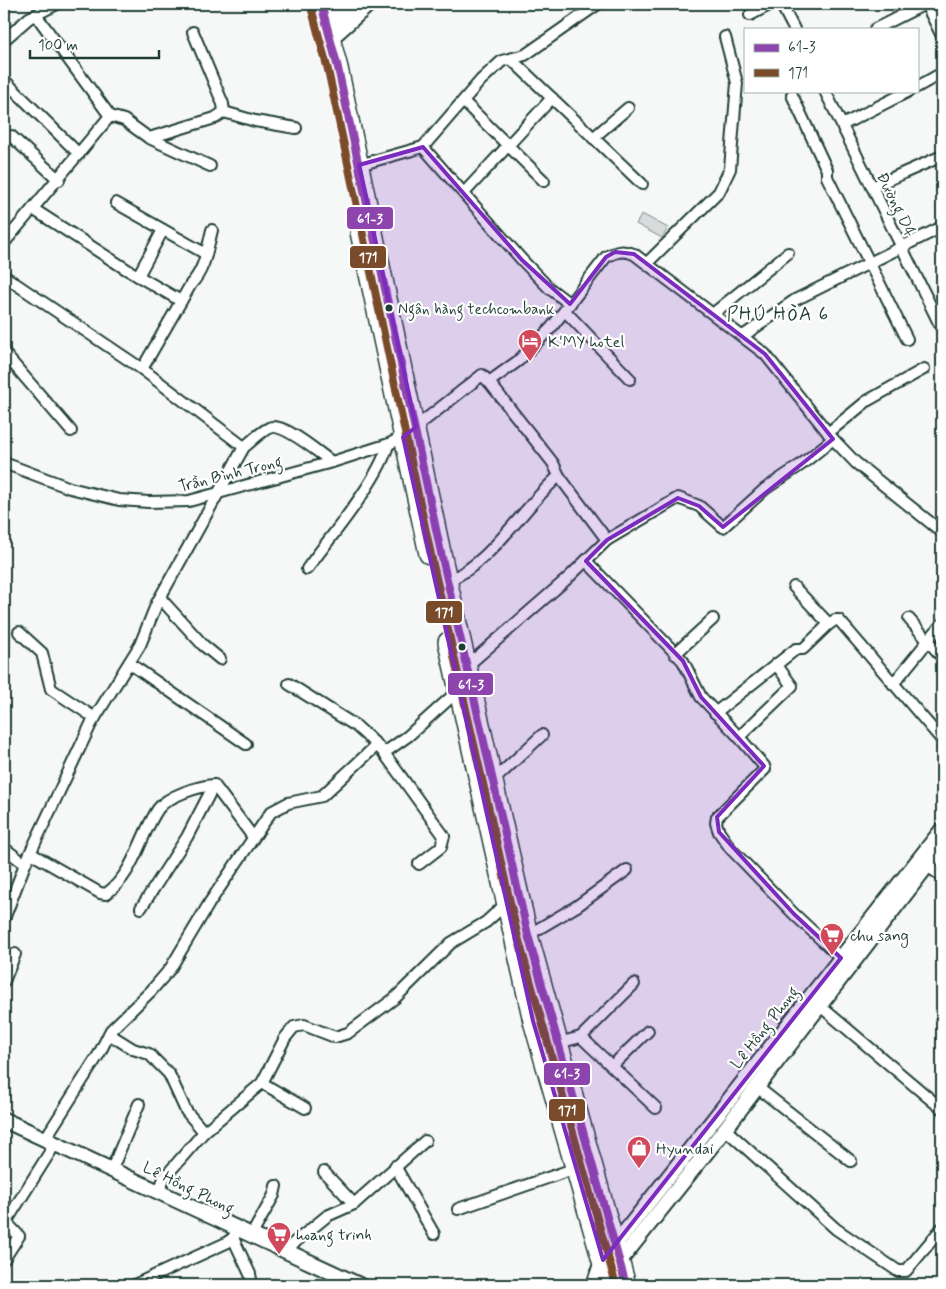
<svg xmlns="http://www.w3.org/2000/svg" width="946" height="1289" font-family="Mynerve,sans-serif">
  <rect width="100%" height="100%" fill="#f6f7f7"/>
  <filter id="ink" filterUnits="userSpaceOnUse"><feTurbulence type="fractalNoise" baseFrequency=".02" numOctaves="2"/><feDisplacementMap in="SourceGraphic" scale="10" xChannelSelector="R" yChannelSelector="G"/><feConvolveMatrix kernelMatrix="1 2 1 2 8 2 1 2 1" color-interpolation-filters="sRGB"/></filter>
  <g filter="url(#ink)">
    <polygon fill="#d6dcdb" stroke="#7a8c88" points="642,214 668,228 662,238 636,224"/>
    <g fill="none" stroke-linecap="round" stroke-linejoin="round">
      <defs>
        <g id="street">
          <polyline points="781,4 794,29"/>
          <polyline points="926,4 942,36"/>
          <polyline points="36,15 110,116 124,120 149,138 210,166"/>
          <polyline points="750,15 771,4"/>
          <polyline points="875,29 925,4"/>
          <polyline points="4,40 29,18 57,4"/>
          <polyline points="512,60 642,184"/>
          <polyline points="4,80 79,154"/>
          <polyline points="917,87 942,73"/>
          <polyline points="825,91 942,329"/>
          <polyline points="792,95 827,170 827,177 907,339"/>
          <polyline points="464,102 544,181"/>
          <polyline points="224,112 255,121 296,128"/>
          <polyline points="842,125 909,91"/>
          <polyline points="11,136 59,180"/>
          <polyline points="149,138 215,118 224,112 223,104 193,32"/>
          <polyline points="593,138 628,108"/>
          <polyline points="423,147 481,80 502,61 525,55 598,4"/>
          <polyline points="359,165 423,147 522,260 549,288 570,304"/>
          <polyline points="872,187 942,156"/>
          <polyline points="465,192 552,98"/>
          <polyline points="116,203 206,254"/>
          <polyline points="33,209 126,269 181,301"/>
          <polyline points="4,243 110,116"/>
          <polyline points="647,263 719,192 730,169 737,83 725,37"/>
          <polyline points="4,276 142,369 244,447 157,603 140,645 91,724 25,864 4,919"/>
          <polyline points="138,276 163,230"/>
          <polyline points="565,311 630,379"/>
          <polyline points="714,313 788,253"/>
          <polyline points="743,336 795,300 942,227"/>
          <polyline points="4,353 71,431"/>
          <path d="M142 369 191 284C205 269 207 250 212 230"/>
          <polyline points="489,382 553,463 559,476"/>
          <path d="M416 427 482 375 489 382 518 361 551 328 606 257C617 251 623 250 634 254L765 354 833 439 856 463 942 532"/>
          <polyline points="828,433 867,401 924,369"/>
          <path d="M244 447C252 441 260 432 269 428 282 421 320 454 332 462"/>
          <polyline points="4,463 70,488 119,500 149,502 189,501 332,462 389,444 403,437"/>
          <polyline points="586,561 683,661 701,697 739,737"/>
          <path d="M307 569C331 536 378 481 388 445"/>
          <path d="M447 581C492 563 522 508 559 476L607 540"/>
          <polyline points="160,598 203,645 220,659"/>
          <polyline points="909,619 942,657"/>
          <polyline points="829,624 835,620 839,620 942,740"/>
          <polyline points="19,632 42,653 51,689 95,718"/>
          <polyline points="675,654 713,619"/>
          <polyline points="129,663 246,744"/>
          <polyline points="776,664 792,686 739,737 764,766 765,769 717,817 716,823 719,832 731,849 794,914 841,958"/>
          <polyline points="467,666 568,578 607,540 678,498 699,506 723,527 765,489 802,464 833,439"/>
          <polyline points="289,684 356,726 377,745"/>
          <polyline points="893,684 942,624"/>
          <polyline points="715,713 796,649 803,649 829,624 794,587"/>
          <polyline points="384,753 444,836 441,847 419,864"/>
          <polyline points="493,781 542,735"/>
          <polyline points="4,848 25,864"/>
          <path d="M32 854 100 893 106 894C135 873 139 837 158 809 167 796 199 786 214 785"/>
          <polyline points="927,866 942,876"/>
          <polyline points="141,908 187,837 214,785 253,837"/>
          <polyline points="528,935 577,906 627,870"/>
          <polyline points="4,981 15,954"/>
          <polyline points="819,1005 942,1109"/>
          <polyline points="109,1034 133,1049 149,1054 169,1074 186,1111 204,1132"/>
          <polyline points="581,1037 634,984"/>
          <polyline points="558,1043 581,1037 656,1108"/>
          <polyline points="612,1066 648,1031"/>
          <polyline points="262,1083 305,1108"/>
          <polyline points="757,1087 851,1161"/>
          <polyline points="725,1129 836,1229 898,1271 906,1271 942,1228"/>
          <polyline points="45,1139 99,1054 111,1030 151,991 170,969 210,902 271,812 288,803 322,796 377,745 384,753 408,736 459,690"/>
          <polyline points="395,1166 434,1234"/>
          <polyline points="112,1169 139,1104"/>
          <polyline points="324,1172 354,1204"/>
          <polyline points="159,1192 164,1178 204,1132 262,1083 285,1038 294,1027 304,1025 335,1037 348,1033 395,998 451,943 486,922 507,903"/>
          <polyline points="458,1209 576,1168"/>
          <polyline points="251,1236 274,1195 276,1186"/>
          <polyline points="233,1238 250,1274 252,1285"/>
          <polyline points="284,1251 327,1216 354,1204 425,1141"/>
          <polyline points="4,1259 19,1236 6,1222 55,1144"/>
          <polyline points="134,1285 226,1243 233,1238 238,1229"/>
        </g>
        <g id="secondary">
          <polyline points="327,23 350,4"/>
          <polyline points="331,38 369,4"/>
          <polyline points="4,1120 359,1285"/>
          <polyline points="614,1246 942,830"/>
          <polyline points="619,1262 725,1129 942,846"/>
          <polyline points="594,1285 602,1261"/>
        </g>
        <g id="highway">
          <polyline points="321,4 338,68 443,562 528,935 626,1285"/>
          <polyline points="360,232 429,554"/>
          <polyline points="448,642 533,1021 609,1285"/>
        </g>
      </defs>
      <use href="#street" stroke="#1f3d34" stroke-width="14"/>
      <use href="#secondary" stroke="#1f3d34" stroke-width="18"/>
      <use href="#highway" stroke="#1f3d34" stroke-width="22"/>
      <use href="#street" stroke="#fff" stroke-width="10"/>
      <use href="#secondary" stroke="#fff" stroke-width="14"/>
      <use href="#highway" stroke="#fff" stroke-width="19"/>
      <defs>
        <polyline id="bus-1" points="321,4 338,68 443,562 528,935 626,1285"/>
        <polyline id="bus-2" points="311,7 328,70 433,564 518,937 616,1285"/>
      </defs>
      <use href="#bus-1" stroke="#fff" stroke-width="11"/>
      <use href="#bus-2" stroke="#fff" stroke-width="11"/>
      <use href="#bus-1" stroke="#8e44ad" stroke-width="8"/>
      <use href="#bus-2" stroke="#7a4b2a" stroke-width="8"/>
    </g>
  </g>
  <path fill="#7b2cbf" fill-opacity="0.2" stroke="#7b2cbf" stroke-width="4" stroke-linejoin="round" d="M423 147 522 260 570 304 606 257 615 252 634 254 765 354 833 439 723 527 699 506 678 498 607 540 586 561 683 661 701 697 764 766 717 817 719 832 794 914 841 958 603 1260 533 1021 403 437 416 427 359 165Z"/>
  <defs>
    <symbol id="hotel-pin" viewBox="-11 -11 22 30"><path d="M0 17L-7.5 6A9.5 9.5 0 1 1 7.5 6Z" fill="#d1495b" stroke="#fff"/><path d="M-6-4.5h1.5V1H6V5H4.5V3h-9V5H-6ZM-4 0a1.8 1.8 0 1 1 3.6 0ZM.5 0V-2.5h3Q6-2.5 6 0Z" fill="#fff"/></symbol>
    <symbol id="supermarket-pin" viewBox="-11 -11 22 30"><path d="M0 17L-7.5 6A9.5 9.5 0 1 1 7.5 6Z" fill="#d1495b" stroke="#fff"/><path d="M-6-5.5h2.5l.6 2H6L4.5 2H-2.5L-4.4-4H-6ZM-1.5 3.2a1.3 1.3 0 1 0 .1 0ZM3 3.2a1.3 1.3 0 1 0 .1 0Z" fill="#fff"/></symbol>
    <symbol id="shop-pin" viewBox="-11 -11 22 30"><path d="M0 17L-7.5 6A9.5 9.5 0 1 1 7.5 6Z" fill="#d1495b" stroke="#fff"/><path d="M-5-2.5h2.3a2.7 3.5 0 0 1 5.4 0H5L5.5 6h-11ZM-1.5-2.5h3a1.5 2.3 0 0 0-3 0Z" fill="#fff"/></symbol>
  </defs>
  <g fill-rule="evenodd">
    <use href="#hotel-pin" x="516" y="327" width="28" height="38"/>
    <use href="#supermarket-pin" x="818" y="921" width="28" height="38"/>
    <use href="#shop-pin" x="625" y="1134" width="28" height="38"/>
    <use href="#supermarket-pin" x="265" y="1220" width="28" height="38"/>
  </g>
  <g fill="#1f3d34" stroke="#fff" stroke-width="2">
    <circle cx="389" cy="308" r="4.5"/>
    <circle cx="462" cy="647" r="4.5"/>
  </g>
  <g text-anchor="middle" stroke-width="4.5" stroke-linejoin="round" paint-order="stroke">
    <g font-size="15" fill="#1f3d34" stroke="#fff" text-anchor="start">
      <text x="398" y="314">Ngân hàng techcombank</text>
    </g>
    <g font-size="16" fill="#1f3d34" stroke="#fff">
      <text transform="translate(897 204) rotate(64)" y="6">Đường D4</text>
      <text transform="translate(230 473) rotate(-14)" y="6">Trần Bình Trọng</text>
      <text transform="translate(764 1027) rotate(-52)" y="6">Lê Hồng Phong</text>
      <text transform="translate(189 1187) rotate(26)" y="6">Lê Hồng Phong</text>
    </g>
    <g font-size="16" fill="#1f3d34" stroke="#fff" text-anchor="start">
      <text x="548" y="347">K'MY hotel</text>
      <text x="850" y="941">chu sang</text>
      <text x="656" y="1154">Hyundai</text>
      <text x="296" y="1240">hoang trinh</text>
    </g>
    <g font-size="19" letter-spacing="1" fill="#1f3d34" stroke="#fff">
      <text x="778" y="320">PHÚ HÒA 6</text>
    </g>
  </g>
  <g stroke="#fff" stroke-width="2">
    <rect x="346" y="206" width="48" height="24" rx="5" fill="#8e44ad"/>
    <rect x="349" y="245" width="38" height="24" rx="5" fill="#7a4b2a"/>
    <rect x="425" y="600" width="38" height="24" rx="5" fill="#7a4b2a"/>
    <rect x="447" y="672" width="47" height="24" rx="5" fill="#8e44ad"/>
    <rect x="543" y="1062" width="48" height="24" rx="5" fill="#8e44ad"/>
    <rect x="548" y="1098" width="38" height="24" rx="5" fill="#7a4b2a"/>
  </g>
  <g font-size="14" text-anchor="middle" font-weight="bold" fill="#fff">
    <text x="370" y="223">61-3</text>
    <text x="368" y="262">171</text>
    <text x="444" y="617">171</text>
    <text x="471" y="689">61-3</text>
    <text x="567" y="1078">61-3</text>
    <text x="567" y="1115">171</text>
  </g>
  <rect width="946" height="1289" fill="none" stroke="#fff" stroke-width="20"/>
  <rect x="10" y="10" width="926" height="1269" fill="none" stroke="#1f3d34" stroke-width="2" filter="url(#ink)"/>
  <rect x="744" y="28" width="175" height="65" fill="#ffffff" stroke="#a5b1ae"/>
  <rect x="754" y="44" width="25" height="8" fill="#8e44ad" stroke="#a5b1ae"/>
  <text x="788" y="52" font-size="15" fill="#1f3d34">61-3</text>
  <rect x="754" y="69" width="25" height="8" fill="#7a4b2a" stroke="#a5b1ae"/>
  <text x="788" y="78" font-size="15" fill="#1f3d34">171</text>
  <path d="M30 50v8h129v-8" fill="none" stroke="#1f3d34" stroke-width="2.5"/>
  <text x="38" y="50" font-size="15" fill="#1f3d34" stroke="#ffffff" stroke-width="4" paint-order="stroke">100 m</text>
</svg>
